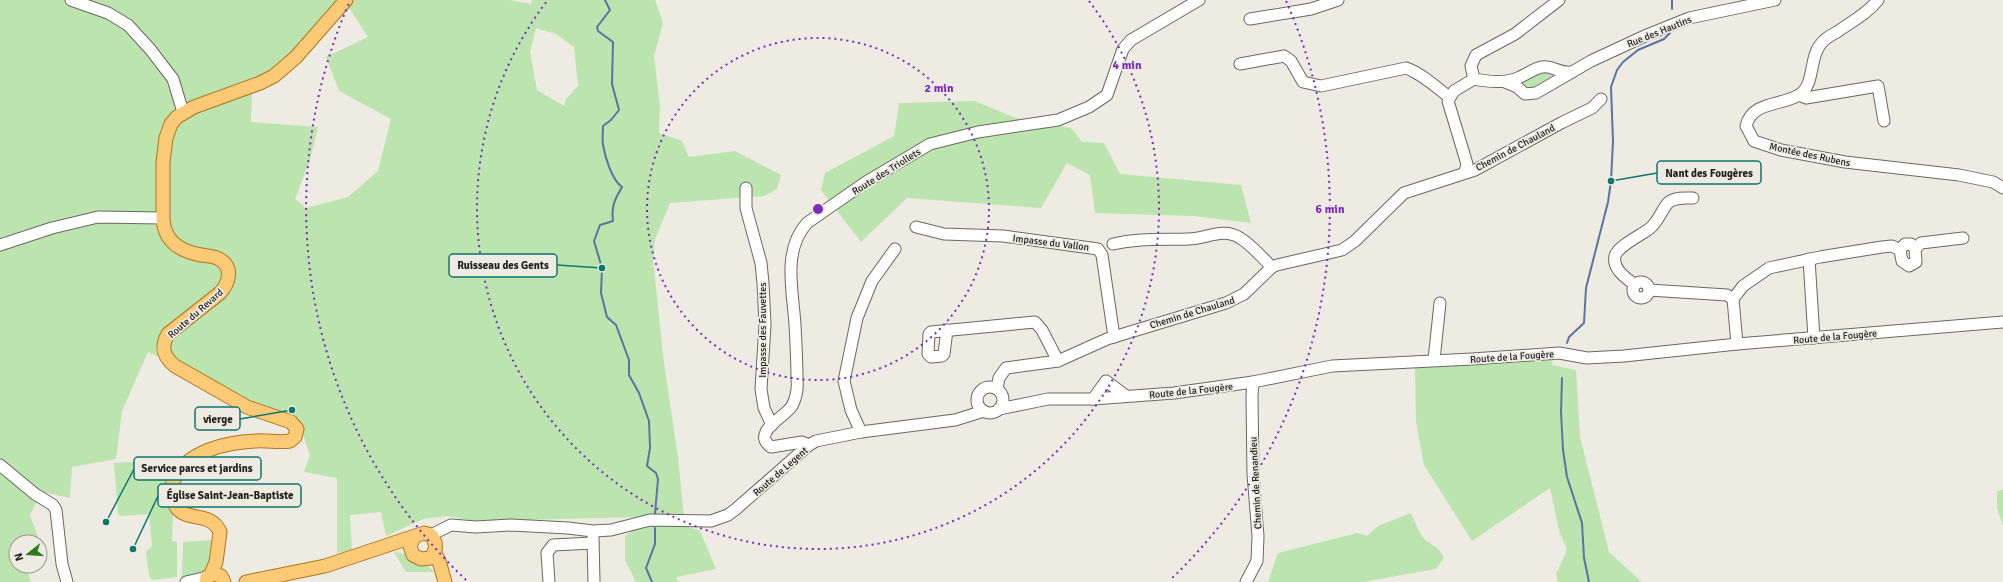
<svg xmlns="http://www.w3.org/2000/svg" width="2003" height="582" font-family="Signika,sans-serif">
  <rect width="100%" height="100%" fill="#eeebe3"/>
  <g fill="#bbe4af" fill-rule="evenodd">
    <path d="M0 0H510L531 4 532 0H655L663 23 654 56 660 106 659 133 682 141 689 157 735 151 781 175 777 189 764 196 670 203 655 239 653 259 663 355 678 458 685 526 700 531 716 569 676 577 678 582H636L625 560V536L640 526 639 517 475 521 447 516 423 519 386 536 381 512 350 515 352 550 337 553V478L304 472 310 455 298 421 255 405 148 352 122 411 116 459 72 467 70 498 42 492 30 515 38 537 31 542H16V566H26L31 582H0ZM350 9 368 37 326 57 339 91 391 119 378 171 348 197 306 208 295 199 310 160 318 127 251 122 252 91ZM536 28 556 34 574 47 578 86 566 99 564 106 537 90 530 52Z"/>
    <polygon points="1545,70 1549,71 1552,76 1528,90 1522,83"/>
    <polygon points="975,101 1016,118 1071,128 1082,142 1104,143 1120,174 1241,185 1251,223 1194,216 1095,213 1090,175 1067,163 1041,208 907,198 861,242 821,190 825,173 894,136 899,103"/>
    <polygon points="1553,358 1552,365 1576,370 1580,437 1609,552 1642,582 1558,582 1556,574 1567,550 1559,530 1550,488 1472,541 1424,465 1416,422 1415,366"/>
    <polygon points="173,459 167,498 173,511 172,541 177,542 177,577 152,580 149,575 146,552 152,546 149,514 121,516 118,514 114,463"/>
    <polygon points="2003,490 2003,526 1997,508 1997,491"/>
    <path d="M1411 513C1415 521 1418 530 1422 536 1428 545 1438 544 1444 558L1436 569 1363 582H1268L1278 553 1357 533 1367 536 1378 526Z"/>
    <polygon points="211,540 208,569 201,574 182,577 183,542"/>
    <path d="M394 552C410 554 424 560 434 572H406Z"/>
  </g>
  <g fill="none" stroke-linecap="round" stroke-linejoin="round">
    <g stroke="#5973a3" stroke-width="2">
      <path d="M605 0 610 10 597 27 598 31 613 42 612 84 619 110 611 120 603 126C603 132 602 139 603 145 605 157 612 180 622 187 615 199 611 206 613 221L600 225 594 241 602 268 601 293 607 317 616 325 629 360V375L639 393 649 421 650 448 647 466 656 473 658 479 655 514"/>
      <polyline points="1672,9 1672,0"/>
      <polyline points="1567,343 1569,337 1584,323 1586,288 1608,202 1611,181 1613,141 1611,87 1617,70 1623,62 1638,50 1664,39 1670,33"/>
      <polyline points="1562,378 1561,412 1563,450 1567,477 1582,523 1584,558 1589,582"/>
      <polyline points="652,582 646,568 655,544 655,528"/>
    </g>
    <defs>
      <g id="minor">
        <polyline points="71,0 108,13 128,25 150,49 173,79 183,112"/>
        <path d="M1878 0C1867 14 1851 22 1837 32 1831 35 1824 39 1820 45 1809 59 1815 85 1799 95 1781 106 1752 101 1746 126L1754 141 1781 150 1845 162 1959 175 1993 182 2003 188"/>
        <polyline points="1250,19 1311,9 1338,0"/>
        <path d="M1240 64 1284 56 1291 61 1303 82 1321 86 1406 68C1421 73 1436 87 1449 97"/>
        <polyline points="1474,79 1471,66 1476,55 1515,34 1559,0"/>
        <path d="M1474 79C1489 82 1506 84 1520 77 1527 74 1535 68 1542 67 1553 65 1559 74 1572 72"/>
        <polyline points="1505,82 1517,87 1525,94 1536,93 1591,61 1647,35 1689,18 1775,0"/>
        <polyline points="1799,95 1806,98 1878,86 1884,121"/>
        <polyline points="1465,172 1467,164 1448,101 1454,91 1474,79"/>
        <polyline points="746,188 746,208 761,263 763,283 765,325 761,389 764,408 772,425"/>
        <polyline points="916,227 944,234 1003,236 1098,249 1102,255 1114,337"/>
        <path d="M1113 244C1139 238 1163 240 1189 239 1206 239 1223 227 1240 238 1252 245 1262 258 1272 267"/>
        <polygon points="1905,244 1911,244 1915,249 1916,262 1909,266 1902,261 1900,250"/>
        <polyline points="0,245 52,228 98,217 163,218"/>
        <polyline points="1915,249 1921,243 1963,238"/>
        <polyline points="1809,259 1814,338"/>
        <circle cx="1641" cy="290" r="8"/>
        <path d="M1635 285C1626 278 1612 269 1615 256 1618 246 1641 235 1649 229 1659 222 1662 208 1669 202 1676 197 1686 198 1693 198"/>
        <polyline points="1649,290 1727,295 1733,299"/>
        <polyline points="1733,299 1743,286 1769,268 1820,257 1882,247 1892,246 1900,250"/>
        <polyline points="1733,299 1737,344"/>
        <polyline points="947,330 944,354 942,356 931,357 928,354 929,334 931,332 1035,322 1042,330 1058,361"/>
        <polyline points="1434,360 1440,303"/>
        <circle cx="990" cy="400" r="13"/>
        <polyline points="997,389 999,378 1006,368 1058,361 1107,339 1226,303 1244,294 1272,267 1277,265 1342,250 1355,241 1404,193 1475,170 1561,123 1592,108 1601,99"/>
        <polyline points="1093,399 1106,381 1126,396"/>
        <polyline points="999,409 1048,399 1093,399 1174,393 1253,382 1332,366 1472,359 1559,353 1587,358 1624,356 1737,344 2003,322"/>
        <polyline points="861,432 851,410 844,381 857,318 872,281 895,249"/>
        <path d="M809 445 802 442 771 447C751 432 784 418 792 406 796 398 798 389 797 380 797 361 796 343 795 325 793 291 782 251 807 223L866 182 930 144 978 132 1058 120 1089 107 1107 95 1123 49 1131 40 1199 0"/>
        <polyline points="0,465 35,494 53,505 56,510 62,564 67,582"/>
        <polyline points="431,535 451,525 476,527 511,525 568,528 593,531 611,530 650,520 711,521 728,515 736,509 809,445 816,441 861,432 955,420 984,411"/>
        <polyline points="593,537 594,582"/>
        <polyline points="186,582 207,577"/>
        <polyline points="549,582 547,553 553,545 593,543"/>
        <polyline points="1246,582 1257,561 1258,536 1253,474 1252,396 1253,382"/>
      </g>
      <g id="major">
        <polyline points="434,552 439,561 445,582"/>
        <path d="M211 574 216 562 220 532C211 511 188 522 177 508 171 500 170 490 173 482 185 451 227 442 256 441 267 440 279 443 290 441L295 437 297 429 291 422 247 407 175 366C164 357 160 348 168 334L220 293C229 283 234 267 219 259 214 256 207 256 201 255 179 251 164 241 163 218V162L166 138 171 124 177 117 194 107 260 83 274 76 296 57 346 0"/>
        <polyline points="206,582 207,577 214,574 221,576 224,582"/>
        <path d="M246 582 325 566 424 533 431 535C437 543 437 550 431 558L421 559 413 555 410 546 414 537"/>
      </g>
    </defs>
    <use href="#minor" stroke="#6b6861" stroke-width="13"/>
    <use href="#major" stroke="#ae771d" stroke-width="15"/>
    <use href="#minor" stroke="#fff" stroke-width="11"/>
    <use href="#major" stroke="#fbca77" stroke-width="13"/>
  </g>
  <g fill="none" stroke="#7b2cbf" stroke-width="2" stroke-dasharray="2 4">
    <circle cx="818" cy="209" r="171"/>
    <path d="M1089 1A341 341 0 1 1 547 1"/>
    <path d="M466 580A512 512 0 0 1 350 1M1286 1A512 512 0 0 1 1170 580"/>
  </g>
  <g text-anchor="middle" stroke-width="3.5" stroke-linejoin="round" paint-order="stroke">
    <g font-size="10" fill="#22211e" stroke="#eeebe3">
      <text transform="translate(1659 31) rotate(-22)" y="4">Rue des Hautins</text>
      <text transform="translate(1515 147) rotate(-28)" y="4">Chemin de Chauland</text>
      <text transform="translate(1810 154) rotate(12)" y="4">Montée des Rubens</text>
      <text transform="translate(886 171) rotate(-32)" y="4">Route des Triollets</text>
      <text transform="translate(1051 242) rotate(7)" y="4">Impasse du Vallon</text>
      <text transform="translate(1192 312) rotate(-17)" y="4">Chemin de Chauland</text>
      <text transform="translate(195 313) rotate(-41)" y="4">Route du Revard</text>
      <text transform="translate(762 330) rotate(-90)" y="4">Impasse des Fauvettes</text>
      <text transform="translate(1835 336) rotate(-5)" y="4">Route de la Fougère</text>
      <text transform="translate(1512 356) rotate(-4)" y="4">Route de la Fougère</text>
      <text transform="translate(1191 390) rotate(-6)" y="4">Route de la Fougère</text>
      <text transform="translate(780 471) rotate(-41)" y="4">Route de Legent</text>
      <text transform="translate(1255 483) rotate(-93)" y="4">Chemin de Renandieu</text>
    </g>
  </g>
  <circle cx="818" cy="209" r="6" fill="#7b2cbf" stroke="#eeebe3" stroke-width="2"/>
  <g font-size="12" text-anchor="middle" font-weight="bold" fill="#7b2cbf" stroke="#eeebe3" stroke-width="3.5" stroke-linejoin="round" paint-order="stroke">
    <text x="1127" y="69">4 min</text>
    <text x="939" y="92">2 min</text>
    <text x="1330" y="213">6 min</text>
  </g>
  <path fill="none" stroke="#0f766e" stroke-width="1.5" d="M1611 181L1657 173M602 268L557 265M292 410L240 419M106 522L134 469M133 549L158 496"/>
  <g fill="#0f766e" stroke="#eeebe3" stroke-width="1.5">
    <circle cx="1611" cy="181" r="4"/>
    <circle cx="602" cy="268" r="4"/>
    <circle cx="292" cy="410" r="4"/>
    <circle cx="106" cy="522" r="4"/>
    <circle cx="133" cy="549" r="4"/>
  </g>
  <g fill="#eeebe3" stroke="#0f766e" stroke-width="1.5">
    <rect x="1657" y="161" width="104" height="23" rx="4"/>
    <rect x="449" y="254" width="108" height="23" rx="4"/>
    <rect x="195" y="407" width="45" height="23" rx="4"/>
    <rect x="134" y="457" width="127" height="23" rx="4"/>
    <rect x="158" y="484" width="143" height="23" rx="4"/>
  </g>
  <g font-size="11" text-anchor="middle" font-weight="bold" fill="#22211e">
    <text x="1709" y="177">Nant des Fougères</text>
    <text x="503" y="269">Ruisseau des Gents</text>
    <text x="218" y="423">vierge</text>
    <text x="197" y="472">Service parcs et jardins</text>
    <text x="230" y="499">Église Saint-Jean-Baptiste</text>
  </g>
  <g transform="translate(28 554) rotate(253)"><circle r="19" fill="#eeebe3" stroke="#9c9a94"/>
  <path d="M0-3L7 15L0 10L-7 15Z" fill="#2e7a21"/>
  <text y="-6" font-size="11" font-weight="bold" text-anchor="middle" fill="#22211e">N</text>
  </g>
</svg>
